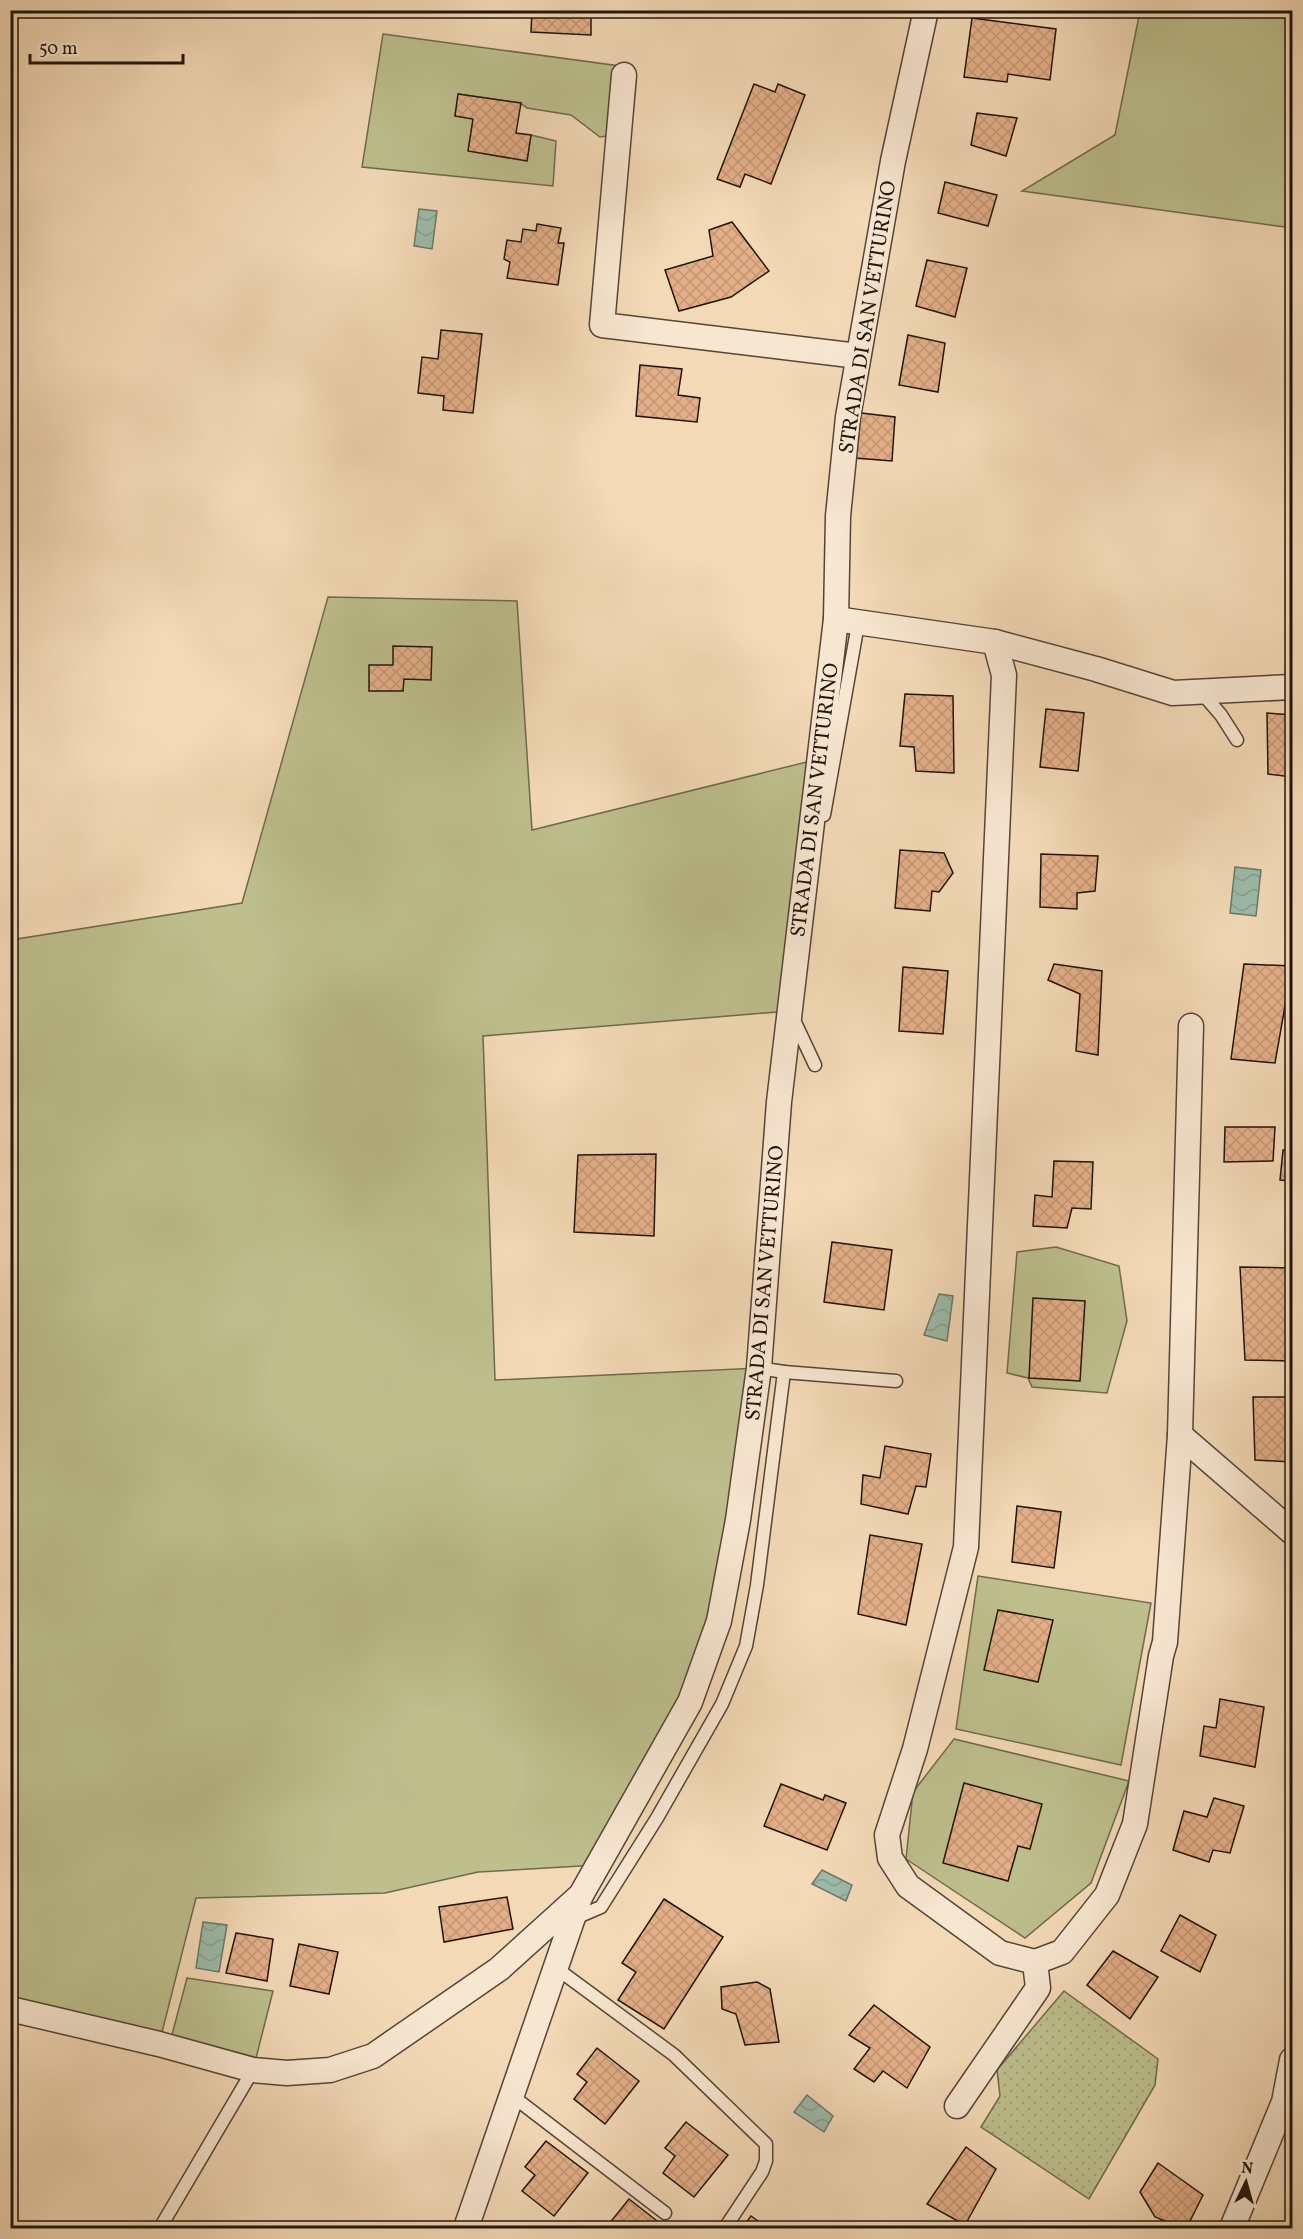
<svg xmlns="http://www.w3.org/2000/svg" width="1303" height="2239" font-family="Vollkorn,serif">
  <defs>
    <pattern id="park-dots" width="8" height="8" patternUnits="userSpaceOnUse" patternTransform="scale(1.5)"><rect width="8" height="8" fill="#bdbf8d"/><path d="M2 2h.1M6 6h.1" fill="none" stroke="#a2a378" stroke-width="1.8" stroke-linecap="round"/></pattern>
    <pattern id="water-waves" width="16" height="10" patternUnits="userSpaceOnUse" patternTransform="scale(1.5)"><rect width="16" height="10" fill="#9cbba9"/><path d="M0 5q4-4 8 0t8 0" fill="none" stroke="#86a090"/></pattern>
    <pattern id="building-cross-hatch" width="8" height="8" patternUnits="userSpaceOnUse" patternTransform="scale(1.5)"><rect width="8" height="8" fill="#e4af88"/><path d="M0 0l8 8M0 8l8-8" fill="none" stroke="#c39674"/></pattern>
  </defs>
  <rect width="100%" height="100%" fill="#f3d9b6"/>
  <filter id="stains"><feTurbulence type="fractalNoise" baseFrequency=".00333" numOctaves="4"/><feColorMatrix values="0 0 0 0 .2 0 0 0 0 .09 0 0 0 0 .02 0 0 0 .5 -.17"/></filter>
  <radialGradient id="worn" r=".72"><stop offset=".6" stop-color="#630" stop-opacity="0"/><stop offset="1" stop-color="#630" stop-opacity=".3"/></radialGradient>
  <g fill="#bdbf8d" stroke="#6e6a4d" stroke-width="1.5">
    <polygon points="1140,11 1292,11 1292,228 1022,191 1115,135"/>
    <polygon points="383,34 620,66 613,135 600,137 571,115 527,108 520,103 459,94 455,116 473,119 469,151 527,161 531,135 556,141 553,186 362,167"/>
    <polygon points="328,597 517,601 532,830 819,759 790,1011 483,1036 495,1380 759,1368 719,1621 598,1865 478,1872 385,1893 196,1898 159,2044 11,2009 11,940 242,903"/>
    <polygon points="1056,1247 1119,1266 1127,1321 1107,1393 1032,1387 1028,1378 1007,1373 1017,1252"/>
    <polygon points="978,1576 1151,1603 1121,1765 956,1729"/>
    <polygon points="954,1739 1129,1781 1091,1883 1025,1938 906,1859 913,1792"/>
    <polygon points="187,1978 273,1991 253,2070 169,2046"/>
  </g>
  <polygon fill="url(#park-dots)" stroke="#6e6a4d" stroke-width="1.5" points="1064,1991 1158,2059 1155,2085 1089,2199 981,2127 1000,2096 997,2070"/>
  <g fill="url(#water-waves)" stroke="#6a786b" stroke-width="1.5">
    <polygon points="419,209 437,211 432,249 414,246"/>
    <polygon points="1235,867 1261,870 1256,916 1230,913"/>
    <polygon points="939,1294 953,1296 947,1341 924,1335"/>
    <polygon points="822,1870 852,1885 846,1901 812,1884"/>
    <polygon points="203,1922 227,1925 219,1972 196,1968"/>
    <polygon points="807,2095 833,2116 824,2132 794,2112"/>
  </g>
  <g fill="url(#building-cross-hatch)" stroke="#20140d" stroke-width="1.5">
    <polygon points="532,10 591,10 591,35 531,32"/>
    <polygon points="972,18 1056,29 1050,80 1008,74 1007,82 964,77"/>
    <polygon points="754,84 775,92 778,84 805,95 771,184 745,174 740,187 717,179"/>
    <polygon points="458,94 521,103 516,133 531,135 527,161 468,151 473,119 455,116"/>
    <polygon points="977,113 1017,118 1006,156 971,145"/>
    <polygon points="945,182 997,195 988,226 938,213"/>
    <polygon points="732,222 769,271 731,297 679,311 665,270 713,256 709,230"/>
    <polygon points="537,224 561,228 558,243 564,243 558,285 507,278 510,262 504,259 507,240 521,242 523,229 536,231"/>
    <polygon points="927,260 967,268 955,317 916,306"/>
    <polygon points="441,330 482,334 473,413 443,410 444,396 418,393 422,357 438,359"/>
    <polygon points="908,335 945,343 938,392 899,385"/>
    <polygon points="640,365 682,369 678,395 700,398 697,422 636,416"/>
    <polygon points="861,413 895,417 892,461 855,458"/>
    <polygon points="393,646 432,647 431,680 404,679 403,691 369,691 369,665 393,665"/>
    <polygon points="905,694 953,696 954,773 916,771 914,747 900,746"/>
    <polygon points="1046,709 1084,713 1078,771 1040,767"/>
    <polygon points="1267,713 1292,715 1292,777 1268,774"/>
    <polygon points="900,850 944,853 953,873 939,892 932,891 930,911 895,908"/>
    <polygon points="1041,854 1098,856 1095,891 1077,893 1077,909 1040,907"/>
    <polygon points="1054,964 1102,971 1098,1055 1076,1051 1080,994 1048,980"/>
    <polygon points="1244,964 1292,966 1275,1063 1231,1059"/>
    <polygon points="903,967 948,971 943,1034 899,1031"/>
    <polygon points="1225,1127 1275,1127 1273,1161 1224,1162"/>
    <polygon points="1283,1150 1292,1150 1292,1181 1280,1180"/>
    <polygon points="656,1154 654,1236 574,1232 578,1155"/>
    <polygon points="1054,1161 1093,1162 1091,1209 1072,1208 1067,1228 1033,1226 1035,1195 1052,1197"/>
    <polygon points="832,1242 892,1250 884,1310 824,1302"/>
    <polygon points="1240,1267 1292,1268 1292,1361 1245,1360"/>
    <polygon points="1033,1298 1085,1301 1080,1381 1029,1378"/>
    <polygon points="1253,1397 1292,1397 1292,1462 1255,1460"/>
    <polygon points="885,1446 931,1454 926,1487 916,1486 908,1514 861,1504 863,1475 880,1478"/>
    <polygon points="1017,1506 1061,1512 1054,1568 1012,1562"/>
    <polygon points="870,1535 922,1544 906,1625 858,1614"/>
    <polygon points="998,1610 1053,1620 1038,1682 984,1670"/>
    <polygon points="1220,1699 1264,1707 1255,1767 1200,1756 1204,1726 1216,1728"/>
    <polygon points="964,1783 1042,1804 1030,1849 1018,1846 1008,1881 943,1863"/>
    <polygon points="781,1784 823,1800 825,1795 846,1803 827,1850 764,1826"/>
    <polygon points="1214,1798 1244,1806 1230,1853 1213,1850 1209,1862 1173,1850 1184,1811 1207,1817"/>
    <polygon points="507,1897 513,1929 444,1942 439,1907"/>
    <polygon points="664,1899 723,1937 664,2029 618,2000 636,1972 622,1963"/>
    <polygon points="1180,1915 1216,1935 1200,1972 1161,1951"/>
    <polygon points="236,1933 273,1939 267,1981 226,1973"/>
    <polygon points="299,1944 338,1952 329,1994 290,1986"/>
    <polygon points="1113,1951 1158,1977 1130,2019 1087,1985"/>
    <polygon points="757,1982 770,1989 779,2042 745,2045 736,2014 722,2009 721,1987"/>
    <polygon points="874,2005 930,2047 907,2088 883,2071 874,2082 854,2069 870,2048 849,2035"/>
    <polygon points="597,2048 639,2081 605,2124 574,2099 587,2082 577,2074"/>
    <polygon points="686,2122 728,2155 694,2197 663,2173 675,2156 665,2148"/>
    <polygon points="546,2141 588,2173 554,2216 522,2191 535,2175 525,2167"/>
    <polygon points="966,2147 996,2169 965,2225 927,2204"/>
    <polygon points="1158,2163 1203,2195 1189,2223 1172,2224 1155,2217 1140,2192"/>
    <polygon points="629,2199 666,2228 612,2228 608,2225"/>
    <polygon points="751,2216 768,2228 742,2228"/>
  </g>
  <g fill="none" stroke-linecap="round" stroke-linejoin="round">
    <defs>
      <g id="service">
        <polyline points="1202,693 1221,715 1237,740"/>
        <polyline points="824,815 858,624"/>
        <polyline points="793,1018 815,1065"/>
        <polyline points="784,1372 896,1381"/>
        <polyline points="573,1919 601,1907 657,1818 722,1704 746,1646 757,1585 784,1372 759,1368"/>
        <polyline points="556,1968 674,2055 766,2144 766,2161 762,2172 725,2228"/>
        <polyline points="511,2095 665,2213"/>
        <polyline points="160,2228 253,2070"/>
      </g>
      <g id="minor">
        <polyline points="624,75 602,325 858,356"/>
        <polyline points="836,619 995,642 1004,675 966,1547 915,1749 887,1835 890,1858 908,1886 1000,1953 1035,1962 1062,1952 1107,1895 1135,1824 1161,1656 1165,1642 1180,1435 1191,1026"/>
        <polyline points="995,642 1096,669 1173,693 1292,687"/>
        <polyline points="1180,1435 1292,1532"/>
        <polyline points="10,2009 159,2044 253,2070 287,2073 330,2070 373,2056 499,1969 581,1895 690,1702 719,1621 738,1520 759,1368 779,1102 836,619 838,516 848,417 893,161 926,10"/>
        <polyline points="957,2106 1038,1988 1035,1962"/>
        <polyline points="466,2228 580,1897"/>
        <polyline points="1232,2228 1284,2102 1292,2060"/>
      </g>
    </defs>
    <use href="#service" stroke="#554537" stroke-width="15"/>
    <use href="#minor" stroke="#554537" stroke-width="27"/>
    <use href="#service" stroke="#f7e6d0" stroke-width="12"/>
    <use href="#minor" stroke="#f7e6d0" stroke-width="24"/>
  </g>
  <g text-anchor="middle" stroke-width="4.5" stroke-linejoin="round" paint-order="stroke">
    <g font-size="21" fill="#20140d" stroke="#f7e6d0">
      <text transform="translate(867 317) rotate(-81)" y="7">STRADA DI SAN VETTURINO</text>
      <text transform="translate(814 800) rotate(-83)" y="7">STRADA DI SAN VETTURINO</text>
      <text transform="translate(764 1283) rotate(-85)" y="7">STRADA DI SAN VETTURINO</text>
    </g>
  </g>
  <rect width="1303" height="2239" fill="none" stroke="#f3d9b6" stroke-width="36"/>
  <rect x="12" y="12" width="1279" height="2215" fill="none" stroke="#20140d" stroke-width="3"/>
  <rect x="18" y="18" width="1267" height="2203" fill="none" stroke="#20140d" stroke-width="1.5"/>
  <g transform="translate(1246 2182) rotate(5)" stroke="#f7e6d0" stroke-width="4.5" paint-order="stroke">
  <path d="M0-4.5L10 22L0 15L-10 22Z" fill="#20140d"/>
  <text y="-9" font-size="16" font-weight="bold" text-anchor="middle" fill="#20140d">N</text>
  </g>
  <path d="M30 54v9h153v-9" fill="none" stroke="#20140d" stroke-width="3"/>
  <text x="39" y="54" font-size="18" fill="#20140d" stroke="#f7e6d0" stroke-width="4.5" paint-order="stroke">50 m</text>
  <rect width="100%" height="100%" filter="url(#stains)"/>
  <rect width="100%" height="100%" fill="url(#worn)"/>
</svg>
